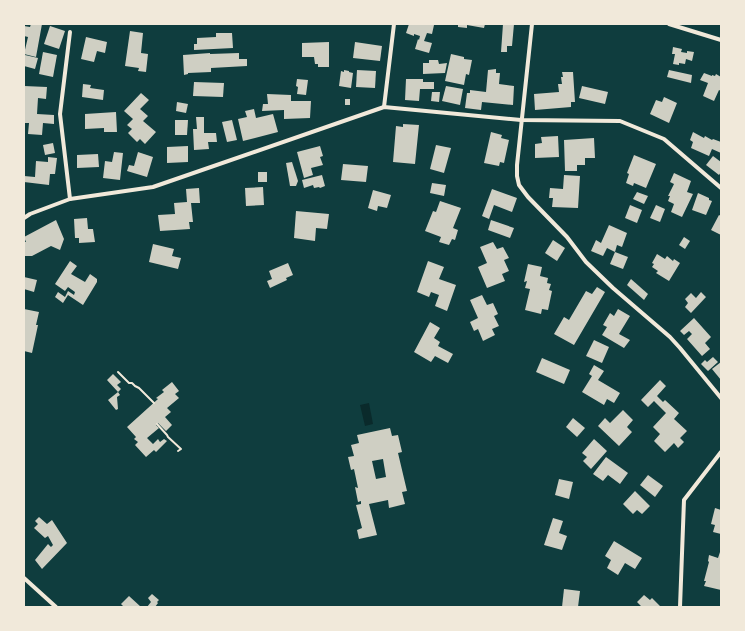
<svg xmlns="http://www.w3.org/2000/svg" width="745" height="631" font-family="Lato,sans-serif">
  <rect width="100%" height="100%" fill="#0f3d3e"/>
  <polygon fill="#0a2a2b" points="369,403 373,424 365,426 360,405"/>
  <g fill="#cfcfc3" fill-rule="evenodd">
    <polygon points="31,24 42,24 36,57 24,54 28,37 24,36 24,26 30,27"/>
    <polygon points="409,24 430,24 434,25 432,34 427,33 424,41 432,43 429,53 415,49 418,39 419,40 420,36 414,34 414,36 406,33"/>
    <polygon points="458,24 485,24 484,28 467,25 467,28 458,27"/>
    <polygon points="503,24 514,24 512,46 507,46 507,52 501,52"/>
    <polygon points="50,26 65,31 59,49 44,44"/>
    <polygon points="130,31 143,33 141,53 148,54 146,72 138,71 139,68 125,66"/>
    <polygon points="216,33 232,33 233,48 194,50 194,44 197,44 197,38 216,37"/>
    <polygon points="86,37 107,42 105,53 97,51 94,62 81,59"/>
    <polygon points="329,42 329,67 318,67 318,64 315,64 314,57 302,57 302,43"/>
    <polygon points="355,42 382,46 380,61 353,58"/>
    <polygon points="673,47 682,49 681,52 687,53 687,51 694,52 692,61 686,59 685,64 679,63 679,65 673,64 675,54 672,54"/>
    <polygon points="43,52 57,55 53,77 39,74"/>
    <polygon points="210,53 210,54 239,53 239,59 247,59 247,66 211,68 211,72 188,73 188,74 184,75 183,55"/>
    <polygon points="451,54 464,57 464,59 472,60 469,75 466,74 464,85 445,81"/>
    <polygon points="25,55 38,58 35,69 24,66"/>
    <polygon points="429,60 438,60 439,64 447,63 445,73 423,74 423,63 429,63"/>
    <polygon points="496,69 496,73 500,73 499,84 514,86 513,105 482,102 481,110 465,108 467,93 470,93 470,90 486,92 488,70"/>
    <polygon points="344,70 349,71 349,72 353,73 351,88 339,86 341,71 344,72"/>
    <polygon points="357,70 376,71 375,88 356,87"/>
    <polygon points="669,70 692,75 691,83 667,77"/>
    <polygon points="562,72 573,72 575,102 571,102 571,107 535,110 534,94 559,92 558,84 562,84 561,77 563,77"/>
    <polygon points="704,73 712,76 712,75 715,76 716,74 721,77 721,91 719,90 714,101 703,96 708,83 700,80"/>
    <polygon points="297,79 308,80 306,95 297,94 298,87 296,86"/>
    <polygon points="406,79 423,79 423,82 434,82 434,89 420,89 419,101 405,100"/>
    <polygon points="194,82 224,83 223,97 193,96"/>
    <polygon points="83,84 91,85 90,88 104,90 103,100 82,97"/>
    <polygon points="24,86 47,87 46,99 38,98 37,114 54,115 54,124 43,123 42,135 28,134 29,123 24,123"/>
    <polygon points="446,86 463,89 460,105 442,101"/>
    <polygon points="582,86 608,92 605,104 579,98"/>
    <polygon points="432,92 440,92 439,102 431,101"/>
    <polygon points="141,93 149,100 140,109 148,116 143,121 156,132 145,144 140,139 137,142 128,133 132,129 127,125 133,119 124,111"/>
    <polygon points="267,94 291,95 291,101 311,101 310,118 284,119 284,110 262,111 263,104 268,104"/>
    <polygon points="664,97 677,103 669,123 650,114 656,100 662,102"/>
    <rect x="345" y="99" width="5" height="6"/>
    <polygon points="177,102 188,104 186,113 176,111"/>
    <polygon points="254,109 256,118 273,114 278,132 243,141 238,119 247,117 245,111"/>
    <polygon points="116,112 117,132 104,132 104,128 85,129 85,114"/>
    <polygon points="196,117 204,117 204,133 216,133 217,142 208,142 209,149 194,150 193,129 197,129"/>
    <polygon points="175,120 188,120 187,135 175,135"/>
    <polygon points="232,120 237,140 227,142 222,122"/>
    <polygon points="403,124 419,125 415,164 393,162 396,126 403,127"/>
    <polygon points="491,132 502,135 501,138 509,140 504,163 500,162 499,166 484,163"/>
    <polygon points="693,132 704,138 705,136 712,140 713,139 721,142 721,153 712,149 709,156 691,148 693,142 690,140"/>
    <polygon points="558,136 559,157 535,158 535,144 542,143 541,137"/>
    <polygon points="594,138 595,158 585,158 585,165 577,165 577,171 565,171 564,140"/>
    <polygon points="53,143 55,153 45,155 43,145"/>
    <polygon points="436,145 451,148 444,173 430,169"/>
    <polygon points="188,146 188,162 167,163 167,147"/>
    <polygon points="320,146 323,156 320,157 323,165 311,168 313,175 304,178 297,152"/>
    <polygon points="114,152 123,153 120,180 103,178 105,161 112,162"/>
    <polygon points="138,152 153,157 147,177 127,171 129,165 134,166"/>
    <polygon points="98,154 99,167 77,168 77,155"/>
    <polygon points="634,155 656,164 646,188 634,183 633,186 626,183 629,174 627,173"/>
    <polygon points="713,156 721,162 721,172 719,175 706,165"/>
    <polygon points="48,157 57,158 55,174 50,174 49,185 24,182 24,176 35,177 36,161 48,162"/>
    <polygon points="292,162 298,181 296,186 290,186 286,163"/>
    <polygon points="343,164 368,166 366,182 341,180"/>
    <rect x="258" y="172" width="9" height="10"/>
    <polygon points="674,173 691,181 687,192 693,194 682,217 671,212 674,204 668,201 670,196 668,196 674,184 670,182"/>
    <polygon points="322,175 325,186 320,188 319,187 314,188 313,185 304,188 302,180"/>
    <polygon points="564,175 580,176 578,208 552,207 553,198 549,198 550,188 563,189"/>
    <polygon points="432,183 446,185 444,196 430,193"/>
    <polygon points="263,187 264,205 246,206 245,188"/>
    <polygon points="199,188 200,203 191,203 193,222 189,222 190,229 160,231 158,215 175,214 174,203 187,202 186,189"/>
    <polygon points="492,189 517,198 512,212 494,205 489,219 482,216"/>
    <polygon points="373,190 391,195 387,208 378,206 377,211 368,208"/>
    <polygon points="637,192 648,196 644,204 633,199"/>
    <polygon points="698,193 709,198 709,200 712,201 706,215 692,210"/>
    <polygon points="440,201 461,208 453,228 458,230 455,240 452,239 449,245 439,242 441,237 425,231 433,211 436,212"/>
    <polygon points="630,205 642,210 637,223 625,218"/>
    <polygon points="656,205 665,209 660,222 650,218"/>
    <polygon points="296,211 329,214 327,229 316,228 315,241 294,238"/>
    <polygon points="719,215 721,216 721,235 711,230"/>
    <polygon points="87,218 88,229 93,229 95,242 79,243 79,238 75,238 74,219"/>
    <polygon points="56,220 64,239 60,250 51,246 32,256 24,256 24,242 26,242 24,237"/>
    <polygon points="491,220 514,228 510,238 488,230"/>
    <polygon points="609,225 627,233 622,247 617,245 615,252 607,248 603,256 591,251 596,240 601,243"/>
    <polygon points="684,237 690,241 685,249 679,245"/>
    <polygon points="553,240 565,248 557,261 545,253"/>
    <polygon points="493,242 497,249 503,247 509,258 504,260 509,271 502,274 505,281 487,288 478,267 487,263 480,247"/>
    <polygon points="153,244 174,249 172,256 181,258 178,269 149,262"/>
    <polygon points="615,252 628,257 623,269 610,264"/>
    <polygon points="657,254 665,259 667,256 673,261 674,259 680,263 669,281 656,273 658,271 652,267 654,264 652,263"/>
    <polygon points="70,261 77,266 71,274 85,282 90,274 97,279 97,282 83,305 68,295 63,303 55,297 58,292 65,297 68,291 74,295 75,292 68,287 65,291 55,284"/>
    <polygon points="428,261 444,267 439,279 456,285 447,311 435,306 439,295 431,292 429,297 417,292"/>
    <polygon points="288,263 293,275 286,278 287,280 270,288 267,281 272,279 269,271"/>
    <polygon points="528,264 542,267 540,276 548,278 547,283 551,284 549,290 552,291 548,310 542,309 541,314 525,310 530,289 525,288 527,281 524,282"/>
    <polygon points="24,277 37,280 34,292 24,289"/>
    <polygon points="631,279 648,294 644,300 627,285"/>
    <polygon points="597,287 605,292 574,345 554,334 564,317 569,320 586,291 592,294"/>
    <polygon points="701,292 706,297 691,313 685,307 688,303 685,299 691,293 696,298"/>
    <polygon points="482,295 487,305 493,303 498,314 494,316 499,326 492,329 495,335 483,341 478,329 474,331 470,322 478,318 470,300"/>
    <polygon points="24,309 39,312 36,325 38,325 32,353 24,351"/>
    <polygon points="618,309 630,316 619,334 630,340 624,348 602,335 607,327 603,325 610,313 614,316"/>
    <polygon points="694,318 711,337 705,343 710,349 702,356 687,339 692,334 689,331 684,335 680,331"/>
    <polygon points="430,322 440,328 434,338 440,342 438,346 453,354 448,363 435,356 431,362 414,352"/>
    <polygon points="594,340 609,347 602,363 586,356"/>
    <polygon points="713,357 718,362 708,371 701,364 705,360 707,362"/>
    <polygon points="542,358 570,370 564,384 536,372"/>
    <polygon points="721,362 721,380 712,369"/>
    <polygon points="594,365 604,371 598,380 620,393 614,403 607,399 604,405 582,392 592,376 589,374"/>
    <polygon points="113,374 121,382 117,385 121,389 118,392 107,380"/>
    <polygon points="660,380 666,386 657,396 663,402 665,400 679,413 674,419 687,431 680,438 684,442 678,448 674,443 665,452 654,441 660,434 653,427 666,413 654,401 648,407 641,400"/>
    <polygon points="172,382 179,391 175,394 179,398 167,408 171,412 165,417 172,425 166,431 158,423 156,425 159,428 147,438 153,444 158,439 160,442 164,439 167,441 156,452 154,450 146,457 135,445 138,442 134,439 136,437 127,427 158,399 156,398 164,392 162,390"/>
    <polygon points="118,392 120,395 117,397 118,409 116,410 108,400"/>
    <polygon points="623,410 633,420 627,427 632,432 619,446 598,426 605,418 610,423"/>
    <polygon points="573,418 585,428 577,437 566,427"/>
    <path d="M390 428 392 436 398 435 402 452 398 453 407 491 402 492 405 504 389 508 388 500 369 504 377 535 359 539 357 530 362 528 356 505 361 504V501L358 502 355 487 358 488 354 469 351 470 348 457 354 456 351 445 359 443 357 435ZM383 459 386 477 376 479 372 461Z"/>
    <polygon points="594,439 607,451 591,469 583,461 587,457 582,453"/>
    <polygon points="606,457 628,473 620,484 608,475 603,481 593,474"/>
    <polygon points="648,475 663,486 655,497 640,485"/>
    <polygon points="559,479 573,482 569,499 555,495"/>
    <polygon points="635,491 650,506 642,514 637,510 633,514 623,504"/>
    <polygon points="715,508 721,510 721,534 713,532 715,525 711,524"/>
    <polygon points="39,517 47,524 52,520 67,543 42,569 35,560 48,544 51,547 53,545 48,536 45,538 34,528 38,524 35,521"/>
    <polygon points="553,518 563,521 559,533 567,536 562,550 544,545"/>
    <polygon points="614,541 642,558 635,569 625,563 618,575 607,568 611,560 605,556"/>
    <polygon points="720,552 721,553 721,590 704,586 706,581 704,581 709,562 708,561 709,555 718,558"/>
    <polygon points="564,589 580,591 578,607 562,607"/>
    <polygon points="152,594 159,600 157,602 158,603 155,607 147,607 151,602 148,598"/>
    <polygon points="644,595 650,600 652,598 661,607 642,607 637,602"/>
    <polygon points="129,596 141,607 122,607 123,606 121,604"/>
  </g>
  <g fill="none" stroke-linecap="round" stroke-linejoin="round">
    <g stroke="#f1e9da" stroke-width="2">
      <polyline points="118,372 129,383 132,383 135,386 139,388 154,403"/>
      <polyline points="157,424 167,435 168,437 181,449 178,451"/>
    </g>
    <g stroke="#f1e9da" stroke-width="4">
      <polyline points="532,24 517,165 517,176 519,185 528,197 567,237 586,262 613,288 670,337 680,348 721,398"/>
      <polyline points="669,24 721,40"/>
      <polyline points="70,32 60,114 70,199"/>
      <polyline points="384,107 394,24"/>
      <polyline points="24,218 30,214 70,199 153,187 384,107 521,120 620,121 664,139 721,188"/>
      <polyline points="24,578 56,607"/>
      <polyline points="680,607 684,500 721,452"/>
    </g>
  </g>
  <rect width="745" height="631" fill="none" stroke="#f1e9da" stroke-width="50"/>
</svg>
